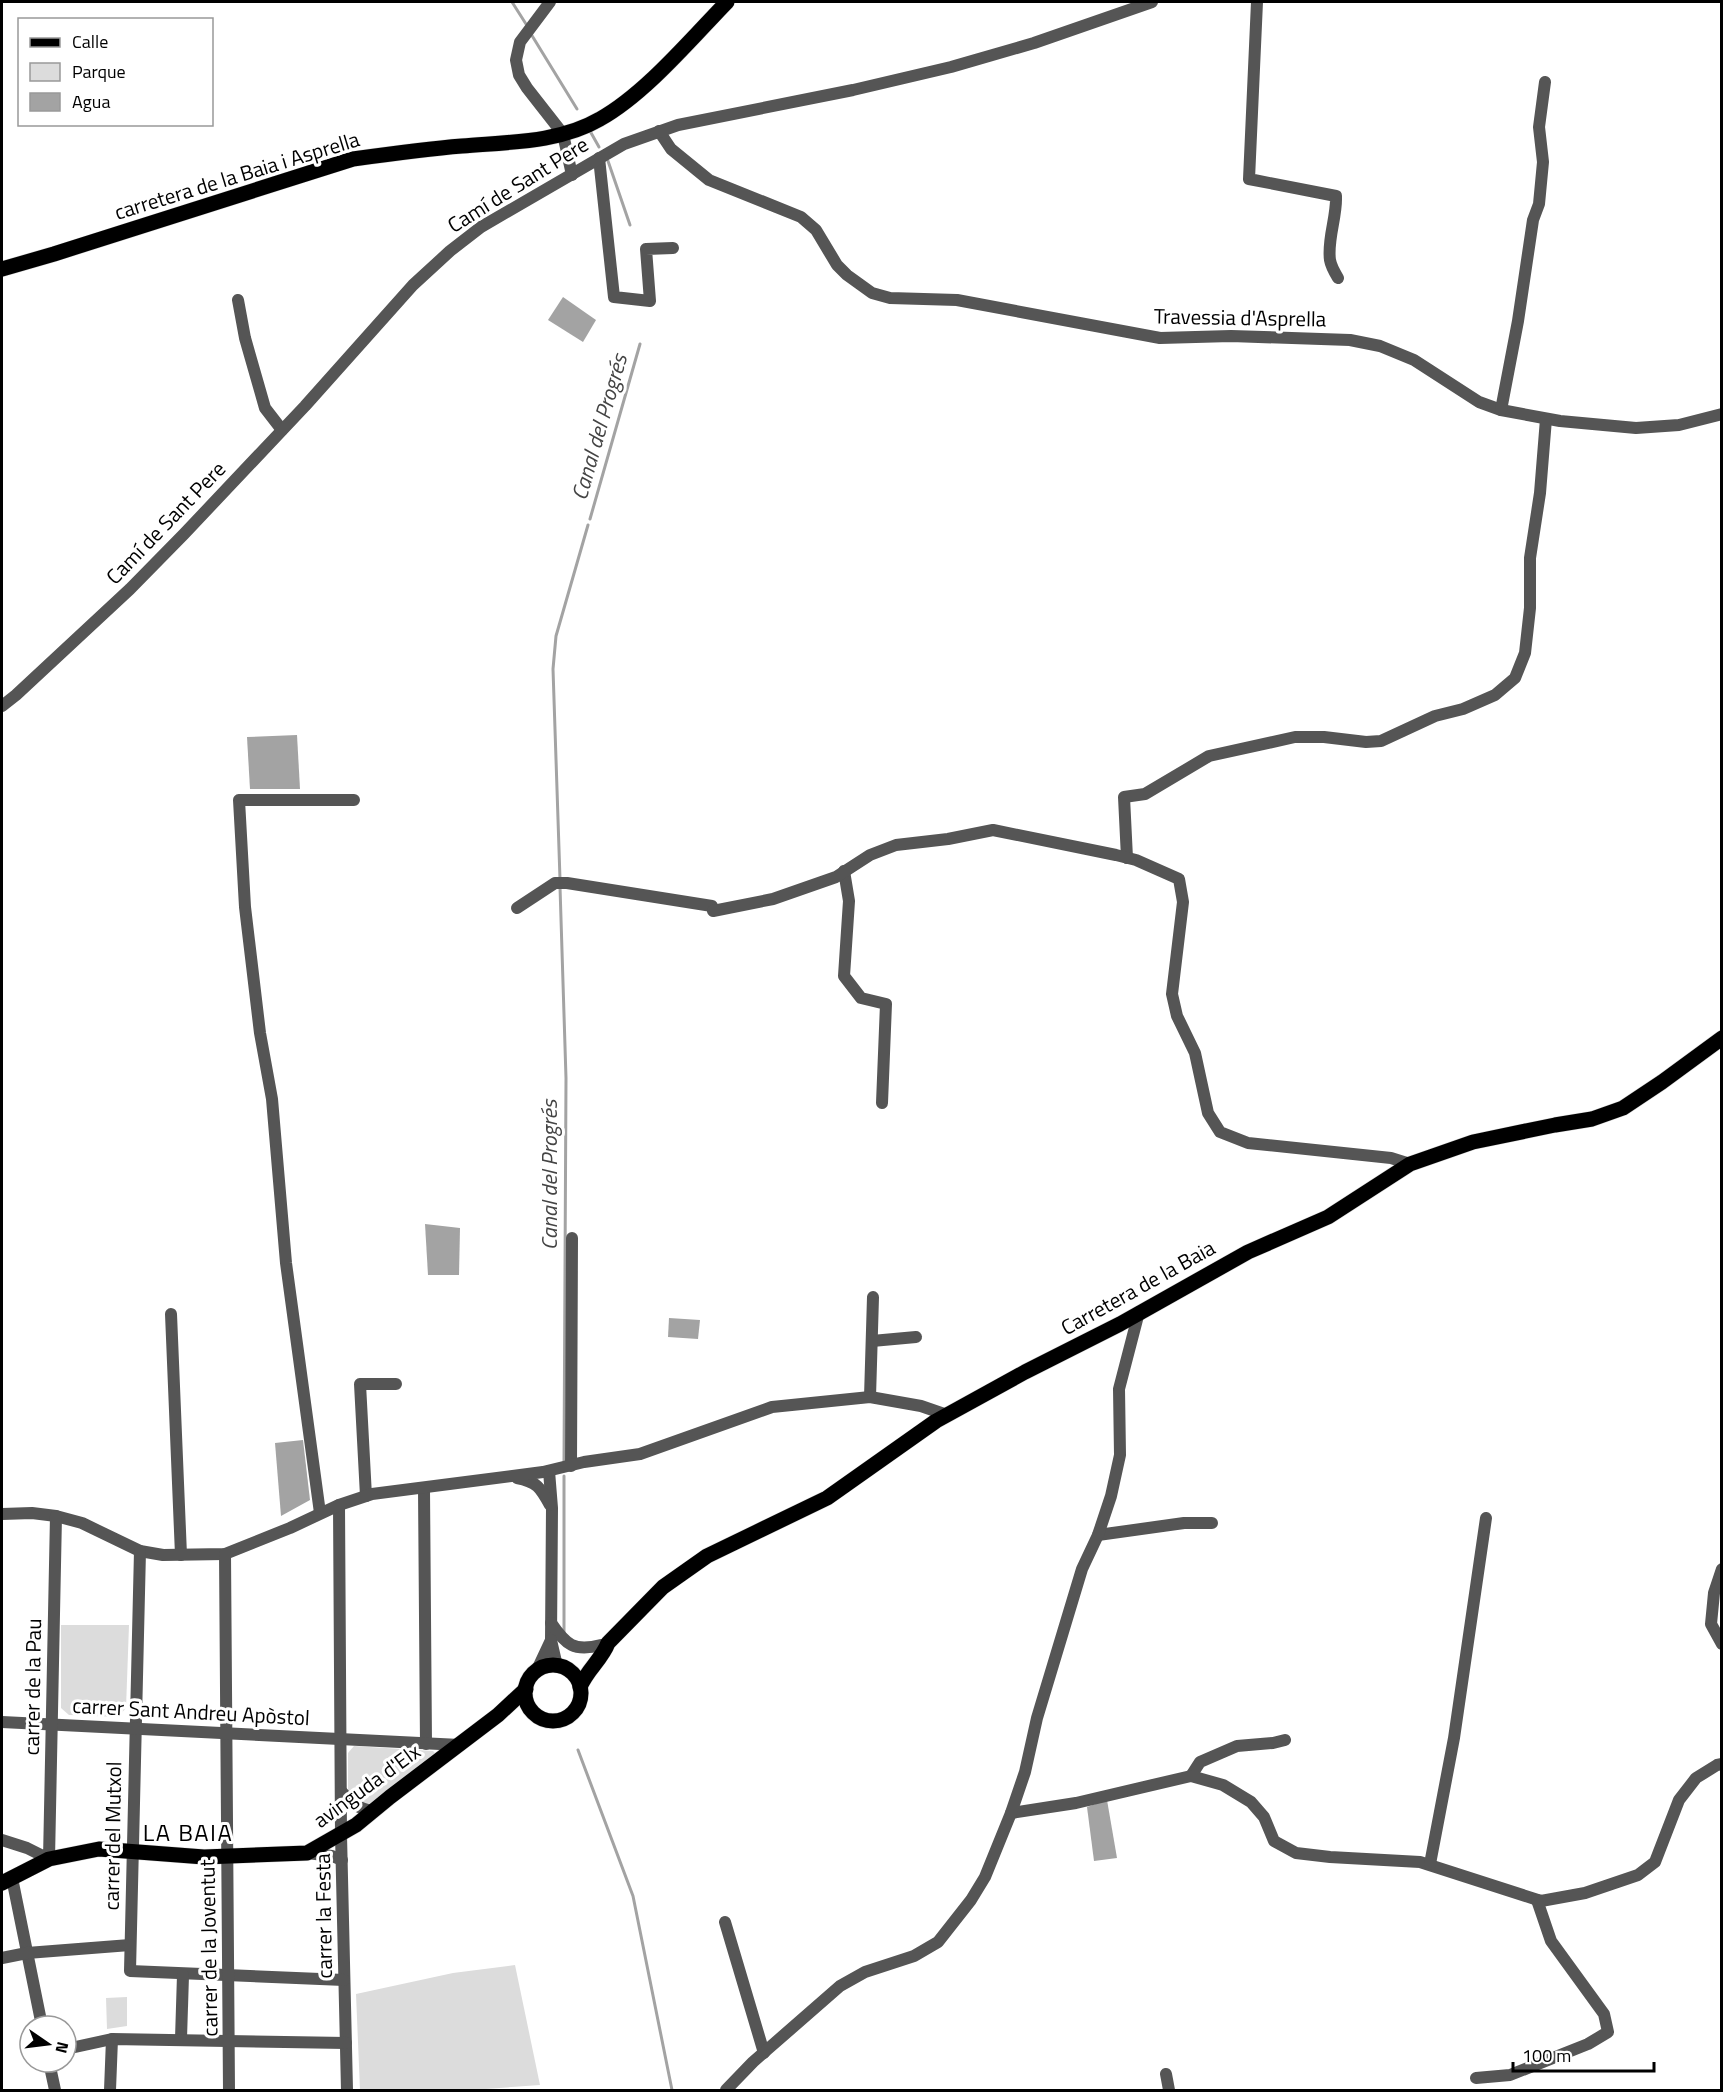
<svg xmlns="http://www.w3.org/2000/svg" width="1723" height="2092" font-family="'Titillium Web',sans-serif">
  <rect width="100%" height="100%" fill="#fff"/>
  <g fill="#dcdcdc">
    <polygon points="61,1625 129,1625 126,1708 118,1717 69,1715 61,1708"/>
    <polygon points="354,1746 433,1751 435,1753 367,1807 348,1797 348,1753"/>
    <polygon points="515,1965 540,2085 472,2090 360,2090 356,1994 453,1973"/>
    <polygon points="127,1997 127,2026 107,2029 106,1998"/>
  </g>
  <g fill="#a3a3a3">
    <polygon points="563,297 596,320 583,342 548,320"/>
    <polygon points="297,735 300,789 250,789 247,737"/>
    <polygon points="425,1224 460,1228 459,1275 428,1275"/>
    <polygon points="669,1318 700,1320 698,1339 668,1337"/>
    <polygon points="303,1440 310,1500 281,1516 275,1443"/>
    <polygon points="1107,1800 1117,1858 1094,1861 1087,1807"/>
  </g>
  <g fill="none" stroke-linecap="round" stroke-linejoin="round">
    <g stroke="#a3a3a3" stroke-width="3">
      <polyline points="512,2 526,24"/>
      <polyline points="531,34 577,109"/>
      <polyline points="590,131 599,147"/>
      <polyline points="608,161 630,225"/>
      <polyline points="590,519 640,344"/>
      <polyline points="560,879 553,669 556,636 588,525"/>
      <polyline points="560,887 566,1078 564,1462"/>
      <polyline points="564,1633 564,1476"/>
      <polyline points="578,1750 633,1896 672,2090"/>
    </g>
    <defs>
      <g id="major">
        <path d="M2 269 54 254 353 159C389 154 425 149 462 146 508 142 559 143 600 119 645 94 691 39 727 2"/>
        <circle cx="553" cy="1693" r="28"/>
        <path d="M580 1687C587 1670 602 1659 608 1643L663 1587 707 1556 827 1498 936 1421 1025 1372 1120 1324 1248 1252 1328 1217 1410 1164 1473 1142 1555 1125 1592 1119 1623 1108 1662 1082 1722 1038"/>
        <polyline points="2,1883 49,1859 99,1849 204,1857 307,1853 356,1825 390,1797 498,1715 526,1689"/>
      </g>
    </defs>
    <use href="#major" stroke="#dbdbdb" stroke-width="16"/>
    <g stroke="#555" stroke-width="12">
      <polyline points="550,2 520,42 516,60 519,75 527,88 563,134 572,175"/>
      <path d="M1257 2 1249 179 1336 196C1337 217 1327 239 1330 260 1331 266 1335 273 1338 278"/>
      <polyline points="659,131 671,149 709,180 801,217 816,230 837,265 847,275 872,293 890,298 957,300 1160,338 1231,336 1350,340 1380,346 1414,360 1479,402 1501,410 1560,421 1636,428 1679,425 1722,414"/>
      <polyline points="599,158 614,297 650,301 646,249 673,248"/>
      <polyline points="238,300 245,338 265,408 282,430"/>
      <polyline points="1501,410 1518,321 1533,220 1539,204 1543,162 1539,127 1545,82"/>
      <polyline points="2,706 16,695 130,589 184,534 305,406 413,285 450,251 481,227 624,144 678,125 853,90 951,67 1034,43 1152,2"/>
      <polyline points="1127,858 1124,797 1145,794 1209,756 1295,737 1324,737 1366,742 1381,741 1435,716 1463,709 1495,695 1515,678 1525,653 1530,608 1530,558 1540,493 1546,419"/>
      <polyline points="844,871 849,901 844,976 861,998 886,1004 882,1103"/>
      <polyline points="517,908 555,883 567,883 712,906"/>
      <polyline points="713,911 773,899 836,877 870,855 896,845 948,839 993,830 1116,855 1136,860 1179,879 1183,902 1172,994 1177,1016 1195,1053 1208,1113 1220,1132 1248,1143 1391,1158 1410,1164"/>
      <polyline points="171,1314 181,1555"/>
      <polyline points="872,1341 916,1337"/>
      <polyline points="870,1397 873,1297"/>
      <polyline points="571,1466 572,1238"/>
      <polyline points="549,1471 552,1508 551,1640 557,1666"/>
      <path d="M517 1478C537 1482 540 1487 550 1505"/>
      <polyline points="424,1489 426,1744"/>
      <polyline points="366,1496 360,1384 396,1384"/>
      <polyline points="339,1505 341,1835 347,2090"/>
      <polyline points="320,1513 286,1263 272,1099 260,1033 245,907 239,800 354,800"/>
      <polyline points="2,1514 32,1513 56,1516 82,1523 140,1551 163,1555 225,1554 290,1528 339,1505 372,1494 543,1472 584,1462 640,1454 772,1407 870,1397 921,1406 947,1415"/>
      <polyline points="1098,1535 1184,1523 1212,1523"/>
      <polyline points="140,1551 130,1971 344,1980"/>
      <polyline points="225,1554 229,2090"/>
      <polyline points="1722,1569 1714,1593 1711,1624 1722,1644"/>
      <path d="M551 1623C566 1645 574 1652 601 1645"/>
      <polyline points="536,1672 551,1640"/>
      <polyline points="2,1722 460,1745"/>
      <polyline points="1191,1776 1200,1762 1237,1746 1273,1743 1285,1740"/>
      <path d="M342 1792C351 1803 358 1809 373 1811"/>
      <polyline points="1011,1813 1076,1803 1191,1776 1223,1785 1251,1802 1264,1817 1274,1841 1296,1853 1330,1857 1420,1862 1541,1901 1585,1893 1638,1875 1655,1862 1679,1800 1696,1778 1717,1765 1722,1764"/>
      <polyline points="2,1840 27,1848 49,1859 56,1516"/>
      <polyline points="307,1853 332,1856 342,1860"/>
      <polyline points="1430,1864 1454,1738 1486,1518"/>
      <polyline points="12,1878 42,2026"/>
      <polyline points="725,1922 764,2053"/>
      <polyline points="2,1958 27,1953 130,1945"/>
      <polyline points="181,2039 183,1975"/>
      <polyline points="66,2049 112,2039 346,2043"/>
      <polyline points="49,2062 55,2090"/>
      <polyline points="1166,2074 1169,2090"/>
      <polyline points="1476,2078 1510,2075 1588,2044 1608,2032 1604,2014 1551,1941 1537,1900"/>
      <polyline points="110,2090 112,2039"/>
      <polyline points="726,2090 753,2062 840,1986 865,1972 914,1956 938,1942 971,1900 985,1877 1011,1813 1025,1772 1037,1718 1082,1569 1098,1535 1111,1496 1120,1455 1119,1389 1139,1312"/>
    </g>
    <use href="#major" stroke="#000" stroke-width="15"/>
  </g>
  <g text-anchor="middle" stroke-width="6" stroke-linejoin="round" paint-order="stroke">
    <g font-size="21" fill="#000" stroke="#fff">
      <text transform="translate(237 176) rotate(-17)" y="7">carretera de la Baia i Asprella</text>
      <text transform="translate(518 185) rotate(-32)" y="7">Camí de Sant Pere</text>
      <text transform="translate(1240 318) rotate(1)" y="7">Travessia d'Asprella</text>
      <text transform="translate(166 523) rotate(-46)" y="7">Camí de Sant Pere</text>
      <text transform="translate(1138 1288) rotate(-29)" y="7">Carretera de la Baia</text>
      <text transform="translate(33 1687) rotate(-89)" y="7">carrer de la Pau</text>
      <text transform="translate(191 1712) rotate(3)" y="7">carrer Sant Andreu Apòstol</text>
      <text transform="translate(367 1786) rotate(-36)" y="7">avinguda d'Elx</text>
      <text transform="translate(113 1836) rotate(-89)" y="7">carrer del Mutxol</text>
      <text transform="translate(324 1916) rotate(-91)" y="7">carrer la Festa</text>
      <text transform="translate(209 1948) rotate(-91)" y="7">carrer de la Joventut</text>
    </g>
    <g font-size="22" font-style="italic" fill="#444" stroke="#fff">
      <text transform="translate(599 427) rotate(-74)" y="8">Canal del Progrés</text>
      <text transform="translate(549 1175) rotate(-90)" y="8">Canal del Progrés</text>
    </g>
    <g font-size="24" letter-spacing="1.5" fill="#000" stroke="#fff">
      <text x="188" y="1841">LA BAIA</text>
    </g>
  </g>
  <rect width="1723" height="2092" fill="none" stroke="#000000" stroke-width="6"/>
  <rect x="18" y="18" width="195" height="108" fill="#ffffff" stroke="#999999" stroke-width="1.5"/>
  <rect x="30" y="38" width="30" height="9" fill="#000000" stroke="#999999" stroke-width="1.5"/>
  <text x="72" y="48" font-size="18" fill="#000000">Calle</text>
  <rect x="30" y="63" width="30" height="18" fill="#dcdcdc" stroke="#999999" stroke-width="1.5"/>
  <text x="72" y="78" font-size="18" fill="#000000">Parque</text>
  <rect x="30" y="93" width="30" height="18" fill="#a3a3a3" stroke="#999999" stroke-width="1.5"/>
  <text x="72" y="108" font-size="18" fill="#000000">Agua</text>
  <g transform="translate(48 2044) rotate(104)"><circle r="28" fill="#ffffff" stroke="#999999" stroke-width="1.5"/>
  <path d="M0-4.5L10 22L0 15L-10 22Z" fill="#000000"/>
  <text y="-9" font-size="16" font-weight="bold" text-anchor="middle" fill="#000000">N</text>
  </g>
  <path d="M1513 2062v9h141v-9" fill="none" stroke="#000000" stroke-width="3"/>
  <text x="1522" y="2062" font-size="18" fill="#000000" stroke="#ffffff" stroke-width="4.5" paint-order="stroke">100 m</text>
</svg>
